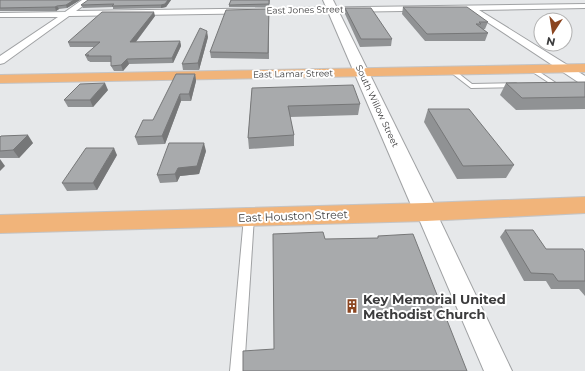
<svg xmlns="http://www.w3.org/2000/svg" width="585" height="371" font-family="Montserrat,sans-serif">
  <rect width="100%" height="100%" fill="#e6e8ea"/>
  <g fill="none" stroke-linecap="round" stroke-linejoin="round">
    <defs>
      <g id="service">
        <polygon points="530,66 532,67 556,83 551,84 528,69 527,68"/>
        <polygon points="449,69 453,69 472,84 516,83 519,85 516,87 471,88 449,71"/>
        <polygon points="249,213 253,214 254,217 244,371 230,371 244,217 245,214"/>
      </g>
      <g id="minor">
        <polygon points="82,0 91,0 76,11 585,4 585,8 479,10 585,76 585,85 581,84 469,10 69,16 4,63 0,64 0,56 58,17 0,17 0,13 65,12"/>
        <polygon points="426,205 433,207 436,212 512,371 484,371 416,212 419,207"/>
      </g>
      <polygon id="tertiary" points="323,0 333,0 438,212 434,218 426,221 418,218 414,212"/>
      <g id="primary">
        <polygon points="585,64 585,72 0,83 0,75"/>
        <polygon points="585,197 585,213 426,221 0,233 0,215 426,203"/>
      </g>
    </defs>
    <use href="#service" stroke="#a0a2a4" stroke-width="2"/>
    <use href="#minor" stroke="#a0a2a4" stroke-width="2"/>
    <use href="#tertiary" stroke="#a0a2a4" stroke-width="2"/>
    <use href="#primary" stroke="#c4c4c5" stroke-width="2"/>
    <use href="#service" fill="#fff" fill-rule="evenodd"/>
    <use href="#minor" fill="#fff" fill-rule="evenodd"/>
    <use href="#tertiary" fill="#fff" fill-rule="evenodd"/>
    <use href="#primary" fill="#f1b47a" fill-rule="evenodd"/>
  </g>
  <g fill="#909294">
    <polygon points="0,0 80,0 67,8 59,9 56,11 0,11"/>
    <polygon points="171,0 166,7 161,8 113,9 113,7 83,8 81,5"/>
    <polygon points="270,0 269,7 229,7 229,5"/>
    <polygon points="403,7 488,22 485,29 483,29 488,33 485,41 425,41 402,14"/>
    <polygon points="345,8 392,39 391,46 360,47 345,14"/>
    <polygon points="269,9 269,59 211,58 210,52"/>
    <polygon points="155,16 136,42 180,41 181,46 173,63 129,64 123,71 114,71 111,66 111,62 90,62 89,61 88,61 85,55 94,47 70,47 68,42"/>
    <polygon points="208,37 199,70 183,70 182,64"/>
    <polygon points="195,74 196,81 191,101 181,101 165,144 138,145 135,137 153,120"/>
    <polygon points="585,82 585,109 516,110 500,95 506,83"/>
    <polygon points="252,88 360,104 358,115 290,117 294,135 294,146 249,149 248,138"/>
    <polygon points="108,90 93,107 68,107 64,100"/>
    <polygon points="428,109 514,165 506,178 457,179 424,122"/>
    <polygon points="0,137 33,143 19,158 0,158"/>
    <polygon points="206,151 199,174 180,176 177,182 160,183 157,175"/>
    <polygon points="117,155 97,190 67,191 62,183"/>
    <polygon points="505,230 546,249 585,252 585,296 579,289 551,289 546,281 524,281 500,237"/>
  </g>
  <g fill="#767778">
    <polygon points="74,0 80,0 67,8 66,5"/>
    <polygon points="168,0 171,0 166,7 161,8 161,5"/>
    <polygon points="57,6 59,9 56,11 55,7"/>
    <polygon points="154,12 155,16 131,48 130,42"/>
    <polygon points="207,31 208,37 199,70 198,63"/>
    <polygon points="180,41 181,46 173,63 172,58"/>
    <polygon points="127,59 129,64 123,71 121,65"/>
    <polygon points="195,74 196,81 191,101 189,94"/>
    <polygon points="105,83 108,90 93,107 90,100"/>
    <polygon points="180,94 181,101 165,144 162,136"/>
    <polygon points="28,135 33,143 19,158 13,150"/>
    <polygon points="204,143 206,151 199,174 180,176 177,182 175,174 178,168"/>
    <polygon points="114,148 117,155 97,190 93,183"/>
    <polygon points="0,159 5,166 0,171"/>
  </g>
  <g fill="#a8aaac" stroke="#767778">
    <polygon points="0,0 74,0 66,5 57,6 55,7 0,8"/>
    <polygon points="88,0 168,0 165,4 161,5 112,6 114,4 81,5"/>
    <polygon points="231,0 269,0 269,4 229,5"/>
    <polygon points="403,7 467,7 488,22 479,22 481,24 476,24 488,33 427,34"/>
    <polygon points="345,8 371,8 392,39 361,39"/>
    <polygon points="269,9 268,53 210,52 226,10"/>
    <polygon points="102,12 154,12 130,42 180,41 172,58 127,59 121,65 111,66 111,56 87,56 89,55 85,55 100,42 68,42"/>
    <polygon points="200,28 207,31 198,63 182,64"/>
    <polygon points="176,74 195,74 189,94 180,94 162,136 135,137 143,120 153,120"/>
    <polygon points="585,82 585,97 522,98 506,83"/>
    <polygon points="105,83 90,100 64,100 80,84"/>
    <polygon points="353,85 360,104 288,106 294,135 248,138 252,88"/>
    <polygon points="428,109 469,109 514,165 463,166"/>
    <polygon points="28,135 13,150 0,151 0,137 1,136"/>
    <polygon points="169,143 204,143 197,166 178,168 175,174 157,175"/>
    <polygon points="86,148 114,148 93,183 62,183"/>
    <polygon points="505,230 533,230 546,249 583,249 585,252 585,281 558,281 553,274 531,273"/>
    <polygon points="323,232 325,239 378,238 378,236 413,234 467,371 243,371 243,351 274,349 273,234"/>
  </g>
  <defs>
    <symbol id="building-bare" viewBox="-9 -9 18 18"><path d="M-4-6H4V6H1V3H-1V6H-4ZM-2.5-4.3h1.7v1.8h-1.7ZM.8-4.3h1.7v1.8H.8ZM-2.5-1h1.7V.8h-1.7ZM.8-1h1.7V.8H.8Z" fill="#8b4520" stroke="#fff" stroke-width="2.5" paint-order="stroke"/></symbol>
  </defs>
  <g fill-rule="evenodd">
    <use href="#building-bare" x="342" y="296" width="20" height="20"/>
  </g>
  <g text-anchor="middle" stroke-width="4" stroke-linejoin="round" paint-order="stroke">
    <g font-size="9" fill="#3c3c3d" stroke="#fff">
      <text transform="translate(305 10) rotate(-1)" y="3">East Jones Street</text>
      <text transform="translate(293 74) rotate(-1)" y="3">East Lamar Street</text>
      <text transform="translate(377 106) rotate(65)" y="3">South Willow Street</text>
    </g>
    <g font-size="11" fill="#3c3c3d" stroke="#fff">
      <text transform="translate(293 216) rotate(-2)" y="4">East Houston Street</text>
    </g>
    <g font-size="13" font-weight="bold" fill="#3c3c3d" stroke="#fff" text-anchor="start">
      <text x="363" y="304">Key Memorial United<tspan x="363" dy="15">Methodist Church</tspan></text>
    </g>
  </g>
  <g transform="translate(553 32) rotate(192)"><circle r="19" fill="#ffffff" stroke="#b1b1b1"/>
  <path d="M0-3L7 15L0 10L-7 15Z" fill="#8b4520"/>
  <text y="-6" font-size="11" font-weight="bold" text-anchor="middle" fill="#3c3c3d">N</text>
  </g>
</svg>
